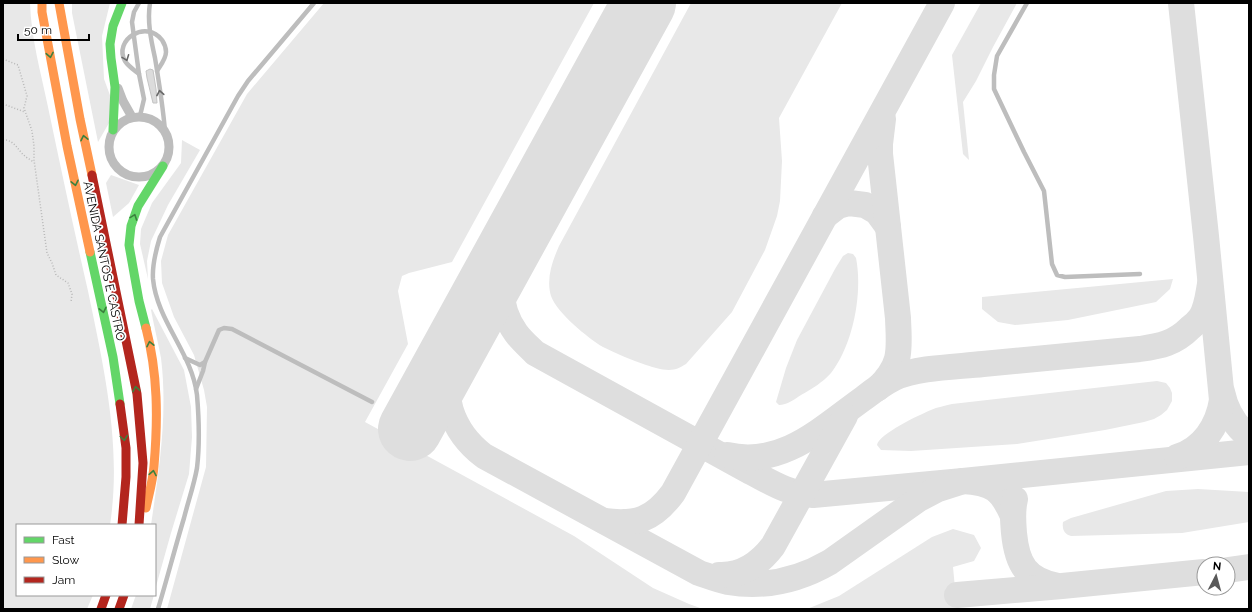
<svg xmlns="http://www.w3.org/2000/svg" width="1252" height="612" font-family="Raleway,sans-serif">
  <rect width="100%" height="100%" fill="#fff"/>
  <g fill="#e8e8e8">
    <path d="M3 3H30C31 38 41 73 48 107 61 169 74 230 88 291 104 368 122 446 110 525H17V595H93L87 609H3Z"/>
    <polygon points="72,3 110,3 102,36 104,79 111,98 109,123 98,142 72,13"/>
    <polygon points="324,3 594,3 452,262 409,273 402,276 398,291 408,344 365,422 574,536 653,588 689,604 703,609 167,609 206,467 207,407 204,390 194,355 174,317 162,283 161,261 168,235 247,94"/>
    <path d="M691 3H842L779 118 782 161 780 201 777 216 765 250 732 312 686 364C681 367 676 370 669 370 661 370 653 367 646 365 631 360 617 354 603 347 588 338 557 313 551 296 546 279 552 262 559 246Z"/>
    <polygon points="981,3 1017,3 993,47 976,81 963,102 969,160 963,154 952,55"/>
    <polygon points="182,140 200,150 168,205 151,241 147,261 148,279 140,244 141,229 152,203 181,163"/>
    <polygon points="111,175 139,185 129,203 113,217 106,183"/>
    <path d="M848 253 853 254 856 258C863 293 853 345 831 373 823 382 812 389 801 395 795 399 787 405 779 405L776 402 786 368 797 340 835 269 843 256Z"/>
    <polygon points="1173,279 1170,289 1156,302 1068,320 1015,325 998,322 982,309 982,297"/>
    <path d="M152 309 184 370 191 407 192 437 189 474 171 533 155 590V525H151C159 470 168 414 161 358 158 342 154 326 151 310Z"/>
    <path d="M1157 381 1166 383 1170 388 1172 393V401L1167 410 1161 415 1154 419 1144 422 1105 430 1017 444 911 451 881 450 877 445C879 434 919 415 931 410 937 407 945 406 952 404Z"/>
    <path d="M1198 489 1249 492V522L1182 533 1071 536C1064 534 1062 529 1063 522L1071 518 1166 491Z"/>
    <polygon points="953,529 974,535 981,548 974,561 953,567 957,609 807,609 839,596 932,537"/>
    <polygon points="136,595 154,595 150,609 131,609"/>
  </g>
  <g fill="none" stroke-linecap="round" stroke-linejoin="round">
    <g stroke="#dedede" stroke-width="26">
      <polyline points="825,216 838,206 849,203 865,205 877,212 888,227"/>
      <path d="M511 245C499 276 496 305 516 333 521 340 529 347 535 353L751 472C774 484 787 493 813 495L963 481C993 483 1001 489 1013 516"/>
      <path d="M452 353C439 393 451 431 484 456L699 573C708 576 718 580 728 582 764 588 799 580 830 562L919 499 938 489 963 481 1249 452"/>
      <path d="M878 388C903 364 899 349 898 318L880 154V144L883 119"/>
      <path d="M1222 392C1226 411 1234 425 1249 437"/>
      <path d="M727 455C782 468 822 428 864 398 873 391 884 383 894 378 919 367 956 367 983 364 1036 359 1088 354 1140 349 1161 346 1175 343 1190 328 1194 325 1198 321 1201 317 1207 307 1208 295 1210 284"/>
      <path d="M1177 457C1203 449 1218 426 1222 400L1206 236 1181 3"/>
      <path d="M1015 499C1012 511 1013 521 1014 533 1017 564 1026 580 1058 586"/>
      <path d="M604 521C636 525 653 520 673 493L942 3"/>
      <polyline points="1228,570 1249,567"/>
      <path d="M719 575C742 576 760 563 773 546L845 416"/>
      <polyline points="957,595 1062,586 1204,572"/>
    </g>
    <polyline stroke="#dedede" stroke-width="64" points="410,429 644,3"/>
  </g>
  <polygon fill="#dcdcdc" stroke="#c4c4c4" points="150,69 153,70 156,89 157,103 153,103 147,78 146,71"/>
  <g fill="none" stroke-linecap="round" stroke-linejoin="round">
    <g stroke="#b8b8b8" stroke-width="1.5" stroke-dasharray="1 2" stroke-linecap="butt">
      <polyline points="3,59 18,65 27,96 24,108 32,131 34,146 34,160 47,253 52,263 56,275 68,283 72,294 71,302"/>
      <polyline points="3,104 25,112"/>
      <path d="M3 140C14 139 18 151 26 157 29 159 32 161 34 162"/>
    </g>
    <g stroke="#bdbdbd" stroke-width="4.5">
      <polyline points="139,3 134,12 132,22 139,74 144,99 140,116"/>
      <path d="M150 3C147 21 151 40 155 58 159 82 163 107 165 131"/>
      <polyline points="1027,3 997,56 994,75 994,89 1024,152 1044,191 1052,264 1057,275 1065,277 1140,274"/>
      <path d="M139 74C134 70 128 66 125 61 113 40 146 19 162 40 164 43 166 48 166 52 166 59 160 66 157 71"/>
      <polyline points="185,358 200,365 205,362 219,330 224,328 232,329 372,402"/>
      <polyline points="196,389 203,371 205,362"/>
      <path d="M158 609C167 579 175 548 184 518 188 502 194 485 197 468 200 443 199 419 197 395 192 353 157 321 153 279 152 265 156 250 160 237L238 96 248 81 314 3"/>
    </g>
    <g stroke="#bdbdbd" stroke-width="9">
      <polyline points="118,88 123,101 132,117"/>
      <circle cx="139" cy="147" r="30"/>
    </g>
    <g stroke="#63d668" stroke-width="9">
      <polyline points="113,130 115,87 111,58 110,44 113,26 122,3"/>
      <polyline points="90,252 113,357 120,404"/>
      <polyline points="146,328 139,301 129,245 131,226 138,206 163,166"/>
    </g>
    <g stroke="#ff974d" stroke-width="9">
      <polyline points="42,3 42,12 67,146 90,252"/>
      <polyline points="59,3 80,119 92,175"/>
      <path d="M146 328C158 374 158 419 154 466 153 480 149 494 146 508"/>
    </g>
    <g stroke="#b3261e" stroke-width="9">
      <polyline points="92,175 137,394 143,463 139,525"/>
      <polyline points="120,404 126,448 126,477 122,525"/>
      <polyline points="101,609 106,595"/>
      <polyline points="119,609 124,595"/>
    </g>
  </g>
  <defs><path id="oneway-chevron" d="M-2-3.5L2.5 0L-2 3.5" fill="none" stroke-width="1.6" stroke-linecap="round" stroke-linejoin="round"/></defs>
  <g stroke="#3b803e">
    <use href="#oneway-chevron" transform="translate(50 55) rotate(79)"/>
    <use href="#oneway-chevron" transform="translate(84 138) rotate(-102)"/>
    <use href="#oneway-chevron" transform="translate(75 183) rotate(78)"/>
    <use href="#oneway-chevron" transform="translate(134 217) rotate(-70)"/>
    <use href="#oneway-chevron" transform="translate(103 310) rotate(78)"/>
    <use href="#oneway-chevron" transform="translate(150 344) rotate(-102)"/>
    <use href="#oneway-chevron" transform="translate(136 389) rotate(-100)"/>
    <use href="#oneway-chevron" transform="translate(124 438) rotate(82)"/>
    <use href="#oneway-chevron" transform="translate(153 473) rotate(-80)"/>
  </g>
  <g stroke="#686868">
    <use href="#oneway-chevron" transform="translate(126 58) rotate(69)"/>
    <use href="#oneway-chevron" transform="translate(160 93) rotate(-100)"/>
  </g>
  <g text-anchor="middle" stroke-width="3.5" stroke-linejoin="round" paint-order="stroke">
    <g font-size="12" fill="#000" stroke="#fff">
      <text transform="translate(104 261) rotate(78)" y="4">AVENIDA SANTOS E CASTRO</text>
    </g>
  </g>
  <rect width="1252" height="612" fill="none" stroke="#000000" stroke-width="8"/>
  <rect x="16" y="524" width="140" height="72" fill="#ffffff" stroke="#999999"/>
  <rect x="24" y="537" width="20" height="6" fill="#63d668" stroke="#999999"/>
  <text x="52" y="544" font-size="12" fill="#000000">Fast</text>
  <rect x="24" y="557" width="20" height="6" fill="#ff974d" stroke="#999999"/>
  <text x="52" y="564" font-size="12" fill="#000000">Slow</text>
  <rect x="24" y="577" width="20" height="6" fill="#b3261e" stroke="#999999"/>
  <text x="52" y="584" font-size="12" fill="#000000">Jam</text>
  <g transform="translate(1216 576) rotate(6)"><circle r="19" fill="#ffffff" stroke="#999999"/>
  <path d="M0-3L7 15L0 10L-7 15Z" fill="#595959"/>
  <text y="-6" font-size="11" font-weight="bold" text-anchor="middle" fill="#000000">N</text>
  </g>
  <path d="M18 34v6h71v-6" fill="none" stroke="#000000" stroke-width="2"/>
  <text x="24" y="34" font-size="12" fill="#000000" stroke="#ffffff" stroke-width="3" paint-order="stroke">50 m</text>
</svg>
